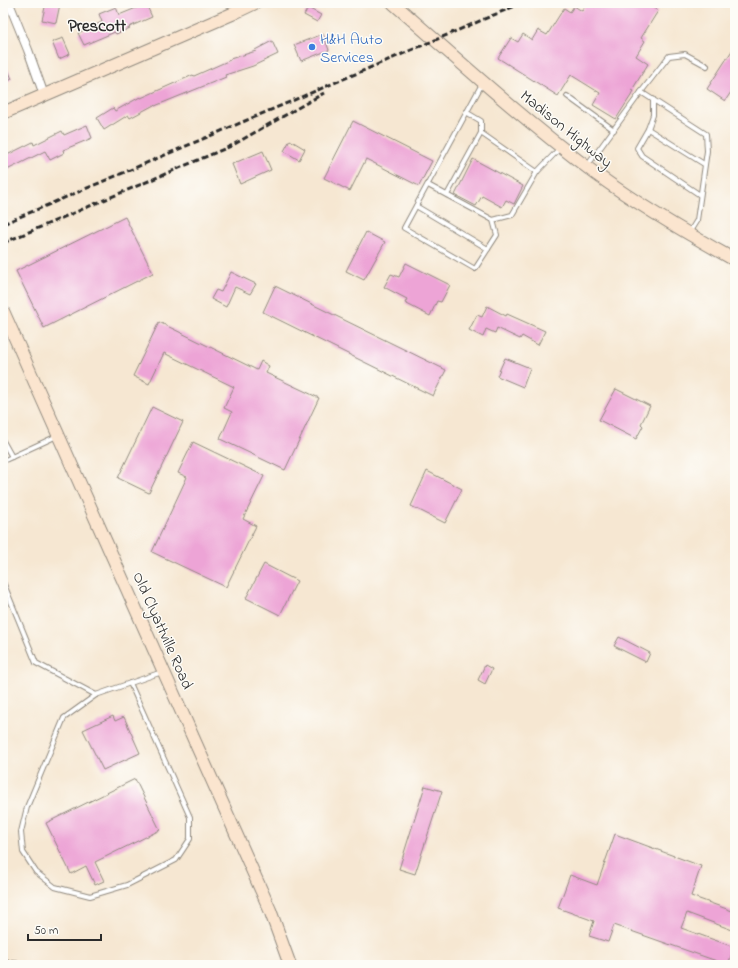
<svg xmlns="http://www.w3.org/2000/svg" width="738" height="968" font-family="'Indie Flower',sans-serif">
  <rect width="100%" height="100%" fill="#fdfcf7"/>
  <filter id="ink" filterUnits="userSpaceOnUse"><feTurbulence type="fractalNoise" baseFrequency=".025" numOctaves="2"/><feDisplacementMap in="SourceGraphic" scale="8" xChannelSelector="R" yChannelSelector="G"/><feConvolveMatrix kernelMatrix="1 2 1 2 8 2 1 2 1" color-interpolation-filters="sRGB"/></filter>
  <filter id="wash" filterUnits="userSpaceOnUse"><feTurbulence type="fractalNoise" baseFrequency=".012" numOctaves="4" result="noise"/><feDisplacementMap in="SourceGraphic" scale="16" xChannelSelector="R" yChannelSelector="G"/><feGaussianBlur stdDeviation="0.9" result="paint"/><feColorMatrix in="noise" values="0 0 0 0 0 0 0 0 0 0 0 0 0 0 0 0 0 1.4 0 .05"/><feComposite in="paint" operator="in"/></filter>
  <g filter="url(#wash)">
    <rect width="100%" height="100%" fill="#f6e7d2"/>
    <g id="blocks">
      <g fill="#eda4d6">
        <polygon points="46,3 60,4 56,23 42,20"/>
        <polygon points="587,3 646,3 658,11 641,38 645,41 636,56 648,64 632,90 634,91 616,119 593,105 600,93 571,75 558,96 498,58 511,38 518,42 523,34 532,40 538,30 547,35 564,8 570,12 574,6 582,11"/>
        <polygon points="146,4 152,17 129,27 130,28 116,34 115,32 84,45 78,33 102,22 99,14 116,7 119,15"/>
        <polygon points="308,8 321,15 317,22 304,15"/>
        <polygon points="323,34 329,50 301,61 294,45"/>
        <polygon points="63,38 70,54 59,59 52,42"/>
        <polygon points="272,41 278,54 253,66 225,75 226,77 155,106 154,105 130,118 128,115 104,130 97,118 113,108 115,111 140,97 141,98 193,75 194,76 230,60 230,59 256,51 255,50"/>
        <polygon points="735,46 735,86 725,101 707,89"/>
        <polygon points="3,58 12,79 3,84"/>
        <polygon points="353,121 432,161 419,186 366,159 350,191 324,178"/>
        <polygon points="87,125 92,138 63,150 64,153 50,160 45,151 3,172 3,157 33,142 34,145 62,131 64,135"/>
        <polygon points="290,140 305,149 299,160 284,151"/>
        <polygon points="263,151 271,170 240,184 232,164"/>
        <polygon points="473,159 523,186 514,204 506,200 502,207 482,196 476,206 455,195"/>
        <polygon points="125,217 153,273 44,328 16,271"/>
        <polygon points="366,232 385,242 364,280 346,271"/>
        <polygon points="406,263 450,285 441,302 437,301 430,316 405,303 407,299 384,287 391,274 399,277"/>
        <polygon points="231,272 256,284 250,294 235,287 226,307 211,299 216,290 221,292"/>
        <polygon points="275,286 446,370 433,396 263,312"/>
        <polygon points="487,306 506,316 507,314 545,331 538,345 522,336 520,339 497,328 495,333 486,329 483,337 469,330 477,315 482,317"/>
        <polygon points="159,322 257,370 261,361 269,366 266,373 319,398 285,470 220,439 232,412 224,408 234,387 164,353 149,384 133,376"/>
        <polygon points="505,358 530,368 523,387 497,376"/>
        <polygon points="616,389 650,406 641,424 643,426 636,439 599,420"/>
        <polygon points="152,407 183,422 149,493 118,478"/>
        <polygon points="193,442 264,476 243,519 256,526 226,587 152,552 187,477 178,473"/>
        <polygon points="427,471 462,489 445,523 411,506"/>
        <polygon points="264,564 297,581 280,615 246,598"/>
        <polygon points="619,637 650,653 646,662 614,646"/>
        <polygon points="485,665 492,669 485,684 478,680"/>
        <polygon points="113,716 115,721 124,717 140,753 103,770 83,730"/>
        <polygon points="135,779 160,830 95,862 104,881 95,885 86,866 71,874 46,823"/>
        <polygon points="425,786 442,791 415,874 399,869"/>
        <polygon points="615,834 701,866 691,896 735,912 735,931 687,913 681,928 734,947 728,965 614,925 608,942 589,936 594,921 558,908 570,875 597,885"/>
      </g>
    </g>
  </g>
  <g filter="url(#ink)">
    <use href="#blocks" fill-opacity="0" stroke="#90897e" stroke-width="1"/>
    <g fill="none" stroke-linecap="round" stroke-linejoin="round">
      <defs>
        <g id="lane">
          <polyline points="482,84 404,228 475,269 497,235 493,220"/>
          <polyline points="641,92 706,134 707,151 697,220 689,233"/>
          <polyline points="567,96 614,130"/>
          <polyline points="653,99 653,115 648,129 637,148 642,156 700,195"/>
          <polyline points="648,129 704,164"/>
          <polyline points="481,133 537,172"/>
          <polyline points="587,166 641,92 669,56 685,54 707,66"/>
          <polyline points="428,185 493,220 512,215 537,172 560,148"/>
          <polyline points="447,195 481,133 481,121 466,112"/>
          <polyline points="416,206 488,249"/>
          <polyline points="3,441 12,457"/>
          <polyline points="3,461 57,436"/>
          <polyline points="3,582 36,663 96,695 162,672"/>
          <polyline points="96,695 64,718 27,807 21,832 23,852 36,872 55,887 90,896 127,885 176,860 190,839 190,817 130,683"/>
        </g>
        <polyline id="street" points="9,3 28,50 44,95"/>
        <g id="secondary">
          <path d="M393 3C459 61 525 121 596 174 640 206 688 234 735 260"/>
          <polyline points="3,113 232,14 255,3"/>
          <polyline points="3,311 270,910 290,965"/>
        </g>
      </defs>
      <use href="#lane" stroke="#90897e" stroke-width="6"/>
      <use href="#street" stroke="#90897e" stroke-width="10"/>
      <use href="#secondary" stroke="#90897e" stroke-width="14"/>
      <use href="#lane" stroke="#fff" stroke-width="4"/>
      <use href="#street" stroke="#fff" stroke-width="8"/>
      <use href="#secondary" stroke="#fbe5cf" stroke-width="12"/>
      <g stroke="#2b2b2b" stroke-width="3" stroke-dasharray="6 3" stroke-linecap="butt">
        <polyline points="3,224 522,3"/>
        <polyline points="3,243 231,146 324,93"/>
        <polyline points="3,961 48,965"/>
      </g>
    </g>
  </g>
  <circle fill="#3f7fe0" stroke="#fdfcf7" stroke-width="1.5" cx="312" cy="47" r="4"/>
  <g text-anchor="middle" stroke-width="3" stroke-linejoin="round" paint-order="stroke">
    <g font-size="16" fill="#366cbe" stroke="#fdfcf7" text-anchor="start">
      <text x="320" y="44">H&amp;H Auto<tspan x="320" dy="18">Services</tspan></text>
    </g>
    <g font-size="16" fill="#2b2b2b" stroke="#fdfcf7">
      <text transform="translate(567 128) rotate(39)" y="6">Madison Highway</text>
      <text transform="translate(164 630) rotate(66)" y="6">Old Clyattville Road</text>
    </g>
    <g font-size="17" font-weight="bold" fill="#2b2b2b" stroke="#fdfcf7">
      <text x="97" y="31">Prescott</text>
    </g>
  </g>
  <rect width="738" height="968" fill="none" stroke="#fdfcf7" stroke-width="16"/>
  <path d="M28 934v6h73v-6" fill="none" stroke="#2b2b2b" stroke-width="2"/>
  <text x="34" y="934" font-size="12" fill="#2b2b2b" stroke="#fdfcf7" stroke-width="3" paint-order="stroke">50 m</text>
</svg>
